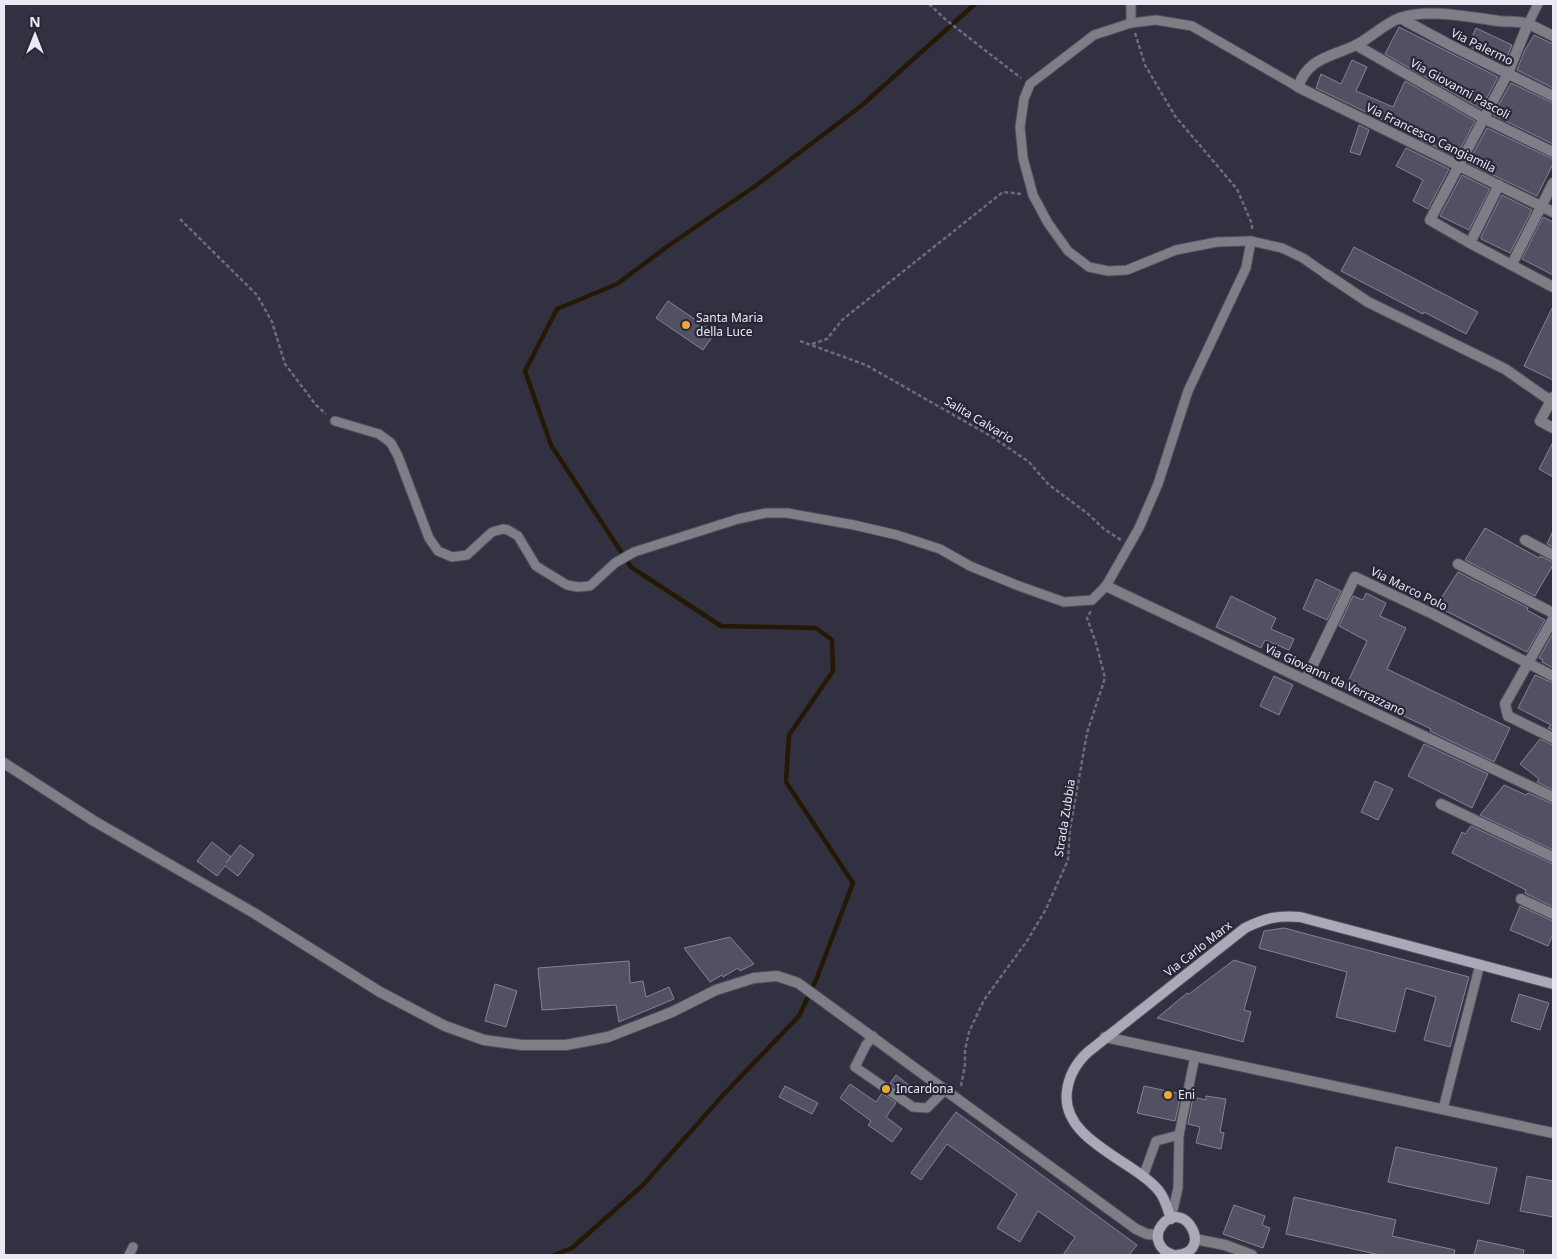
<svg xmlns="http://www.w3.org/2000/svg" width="1557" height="1259" font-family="'Noto Sans',sans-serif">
  <rect width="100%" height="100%" fill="#313141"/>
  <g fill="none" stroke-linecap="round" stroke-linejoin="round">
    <polyline stroke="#251906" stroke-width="4.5" points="554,1255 572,1248 643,1185 725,1093 799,1016 816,980 853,883 786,782 789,735 833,671 832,640 816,628 721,626 631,567 551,445 525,371 557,309 617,284 668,246 758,184 861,106 975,4"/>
  </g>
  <g fill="#515163" stroke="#838397">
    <polygon points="1399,27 1498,77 1481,109 1385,54"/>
    <polygon points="1476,28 1512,45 1504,64 1468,46"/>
    <polygon points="1534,35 1553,44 1553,88 1517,70 1525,50"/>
    <polygon points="1352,60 1367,67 1356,91 1393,107 1405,81 1475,121 1456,157 1412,135 1413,134 1374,116 1316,88 1321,74 1341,84"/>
    <polygon points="1511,83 1553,103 1553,144 1493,115"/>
    <polygon points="1359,125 1369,130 1360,155 1350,152"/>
    <polygon points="1487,128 1553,159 1553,164 1537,196 1468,163"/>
    <polygon points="1406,148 1449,169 1428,209 1413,201 1423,180 1396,166"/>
    <polygon points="1462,175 1490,189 1469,230 1440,216"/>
    <polygon points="1502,195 1532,210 1510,253 1481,239 1481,237"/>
    <polygon points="1543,217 1553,222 1553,275 1522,259"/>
    <polygon points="1354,247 1478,312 1466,334 1424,312 1423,314 1341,271"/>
    <polygon points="668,301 715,333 703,350 656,318"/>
    <polygon points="1553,306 1553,380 1524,366"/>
    <polygon points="1553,442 1553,477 1539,469"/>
    <polygon points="1485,528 1539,558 1540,556 1553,562 1553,565 1535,596 1465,560"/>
    <polygon points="1553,531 1553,547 1547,544"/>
    <polygon points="1458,572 1528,608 1527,610 1545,620 1527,652 1436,606"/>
    <polygon points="1316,579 1341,591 1327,620 1303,609"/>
    <polygon points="1366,593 1386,603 1380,616 1406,628 1387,669 1510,728 1494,762 1430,731 1431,729 1345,688 1367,641 1339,626 1353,596 1363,600"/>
    <polygon points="1231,596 1276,618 1271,629 1294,639 1289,650 1265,640 1261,648 1216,627"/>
    <polygon points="1553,633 1553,668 1542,662 1543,660 1539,658"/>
    <polygon points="1535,675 1553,683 1553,730 1548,728 1551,725 1518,708"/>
    <polygon points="1274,676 1293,685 1279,715 1260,706"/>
    <polygon points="1540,739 1553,745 1553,790 1537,782 1539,779 1520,764"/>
    <polygon points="1424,744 1488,774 1472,808 1408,776"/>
    <polygon points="1375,781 1393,789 1378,820 1361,812"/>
    <polygon points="1504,785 1526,795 1528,793 1553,804 1553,850 1480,815"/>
    <polygon points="1471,826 1553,864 1553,907 1525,893 1526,890 1452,853 1462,832 1465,834"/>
    <polygon points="212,842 231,857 226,863 240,845 254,855 238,876 225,866 217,876 197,861"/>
    <polygon points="1520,906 1553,921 1553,934 1548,946 1510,930"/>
    <polygon points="1284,928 1469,977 1450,1047 1424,1040 1436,997 1406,988 1395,1032 1336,1017 1347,972 1259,948 1264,931"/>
    <polygon points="730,937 754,964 740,971 738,968 723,977 722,975 710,982 684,948"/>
    <polygon points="1234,960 1256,967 1244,1010 1251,1012 1243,1042 1157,1018 1187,993 1189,994"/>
    <polygon points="629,961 630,983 643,981 646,997 669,987 674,999 619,1022 616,1005 542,1010 538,968"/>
    <polygon points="495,984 517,991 506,1027 485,1021"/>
    <polygon points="1519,994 1549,1003 1540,1030 1511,1021"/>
    <polygon points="896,1075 910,1086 904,1093 890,1083"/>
    <polygon points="850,1084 876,1102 882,1093 896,1103 886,1117 902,1129 892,1142 868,1125 871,1121 840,1098"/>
    <polygon points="785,1086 818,1103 812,1114 779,1097"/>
    <polygon points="1144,1086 1181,1094 1175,1121 1137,1113"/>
    <polygon points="1206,1096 1226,1099 1220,1132 1224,1133 1221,1149 1196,1143 1200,1127 1188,1124 1193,1097 1206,1100"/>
    <polygon points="956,1112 1137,1245 1129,1255 1063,1255 1075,1237 1038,1211 1020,1242 997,1228 1017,1194 947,1144 921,1180 911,1173"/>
    <polygon points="1396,1147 1497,1168 1489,1204 1388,1182"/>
    <polygon points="1527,1176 1553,1181 1553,1217 1520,1211"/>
    <polygon points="1294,1197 1396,1220 1392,1236 1455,1250 1454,1255 1380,1255 1286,1234"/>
    <polygon points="1234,1205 1265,1216 1262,1225 1270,1228 1263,1248 1223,1234"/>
    <polygon points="1478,1240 1524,1250 1523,1255 1474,1255"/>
  </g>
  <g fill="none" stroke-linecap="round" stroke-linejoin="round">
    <defs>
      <g id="lane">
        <polyline points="1131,4 1131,23"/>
        <polyline points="1528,24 1538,4"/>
        <polyline points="1298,87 1192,26 1156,20 1131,23 1094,35 1030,84 1024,99 1020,127 1023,158 1033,195 1048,223 1068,251 1089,267 1108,271 1127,270 1176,250 1217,242 1251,241 1282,248 1303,258 1326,274"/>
        <polyline points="335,421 379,434 391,443 398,456 429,538 438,551 452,557 467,555 492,532 503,529 508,530 518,536 536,566 567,585 578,587 590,586 615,563 634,552 738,519 766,513 787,513 854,525 897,535 940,549 970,566 1019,586 1064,602 1092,600 1106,586 1139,528 1158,484 1188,391 1246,268 1251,241"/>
        <polyline points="873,1036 866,1045 855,1067 913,1107 927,1108 946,1089"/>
        <polyline points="1443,1109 1480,964"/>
        <polyline points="1143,1177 1156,1141 1179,1135"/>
        <polyline points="1171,1219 1178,1188 1179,1135 1195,1056"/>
        <polyline points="129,1255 133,1247"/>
      </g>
      <g id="street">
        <polyline points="1400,18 1452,46 1553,96"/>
        <polyline points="1528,24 1508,73 1430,220 1470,243 1553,287"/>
        <path d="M1553 36C1545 32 1537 28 1529 24 1520 21 1508 22 1499 21 1469 17 1428 8 1400 18 1383 24 1370 39 1354 46 1330 57 1308 58 1298 87L1553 212"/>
        <polyline points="1356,45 1483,118 1553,152"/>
        <polyline points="1470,243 1499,185"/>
        <polyline points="1512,264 1553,183"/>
        <polyline points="1326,274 1368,302 1505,369 1551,401"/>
        <polyline points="1553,397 1540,421 1553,428"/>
        <polyline points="1525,540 1553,555"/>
        <polyline points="1458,564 1553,613"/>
        <polyline points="1106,586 1553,797"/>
        <polyline points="1553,619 1505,704 1508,716 1553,738"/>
        <polyline points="1306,679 1355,577 1433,614 1553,676"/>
        <polyline points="4,763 94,821 254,913 380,992 445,1026 484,1040 522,1045 566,1045 608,1037 672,1012 716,990 754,978 777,976 798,983 1136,1229 1147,1234 1158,1235"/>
        <polyline points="1441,804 1553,857"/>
        <polyline points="1521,899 1553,914"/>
        <polyline points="1105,1037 1553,1133"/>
        <polyline points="1195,1239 1225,1245 1252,1255"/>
      </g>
      <g id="secondary">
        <path d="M1171 1219C1168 1210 1165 1198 1159 1191 1134 1160 1060 1140 1067 1091 1069 1075 1076 1063 1088 1052L1245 928C1266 918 1277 915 1300 917L1553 984"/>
        <path d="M1174 1255C1161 1252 1152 1238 1162 1225 1184 1197 1215 1252 1177 1255"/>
      </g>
    </defs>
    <use href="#lane" stroke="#4e4e5d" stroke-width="11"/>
    <use href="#street" stroke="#4e4e5d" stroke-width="12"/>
    <use href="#secondary" stroke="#4e4e5d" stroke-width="12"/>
    <g stroke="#6c6d7b" stroke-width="2.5" stroke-dasharray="4 2.5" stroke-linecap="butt">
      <polyline points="929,4 946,20 1021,78"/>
      <polyline points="1135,33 1145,65 1175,116 1237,189 1252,224 1252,229"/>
      <polyline points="180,219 257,295 272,322 285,364 316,405 326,414"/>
      <polyline points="800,341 866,365 994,438 1029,462 1048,484 1087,513 1104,529 1121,540"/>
      <polyline points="812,344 827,339 842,320 1003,192 1021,194"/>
      <polyline points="961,1086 965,1065 965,1050 969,1032 984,1000 1027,941 1046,909 1068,860 1070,829 1087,733 1105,678 1096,643 1087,618 1091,611"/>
    </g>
    <use href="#lane" stroke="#7e7e87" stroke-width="9"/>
    <use href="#street" stroke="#7e7e87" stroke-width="10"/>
    <use href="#secondary" stroke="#a9a9b7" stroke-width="10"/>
  </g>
  <g fill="#eca93a" stroke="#272737" stroke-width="2">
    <circle cx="686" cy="325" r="5"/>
    <circle cx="886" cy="1089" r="5"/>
    <circle cx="1168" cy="1095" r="5"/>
  </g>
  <g text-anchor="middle" stroke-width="4.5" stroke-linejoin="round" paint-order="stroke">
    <g font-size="12" fill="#e8e9f3" stroke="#272737">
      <text transform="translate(1482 47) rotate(26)" y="4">Via Palermo</text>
      <text transform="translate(1460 89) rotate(29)" y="4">Via Giovanni Pascoli</text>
      <text transform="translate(1431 138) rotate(26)" y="4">Via Francesco Cangiamila</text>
      <text transform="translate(979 420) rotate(31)" y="4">Salita Calvario</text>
      <text transform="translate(1409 589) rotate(26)" y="4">Via Marco Polo</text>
      <text transform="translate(1335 680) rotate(25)" y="4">Via Giovanni da Verrazzano</text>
      <text transform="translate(1065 818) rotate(-81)" y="4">Strada Zubbia</text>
      <text transform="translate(1198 949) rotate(-38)" y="4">Via Carlo Marx</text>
    </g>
    <g font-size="12" fill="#e8e9f3" stroke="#272737" text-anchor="start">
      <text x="696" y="322">Santa Maria<tspan x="696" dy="14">della Luce</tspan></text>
      <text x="896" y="1093">Incardona</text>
      <text x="1178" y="1099">Eni</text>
    </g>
  </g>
  <rect width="1557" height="1259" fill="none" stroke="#e8e9f3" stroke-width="10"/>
  <g transform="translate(35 35)" stroke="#272737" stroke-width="4" paint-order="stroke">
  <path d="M0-4L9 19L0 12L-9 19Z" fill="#e8e9f3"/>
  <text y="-8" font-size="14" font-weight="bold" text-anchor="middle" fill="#e8e9f3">N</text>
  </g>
</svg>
